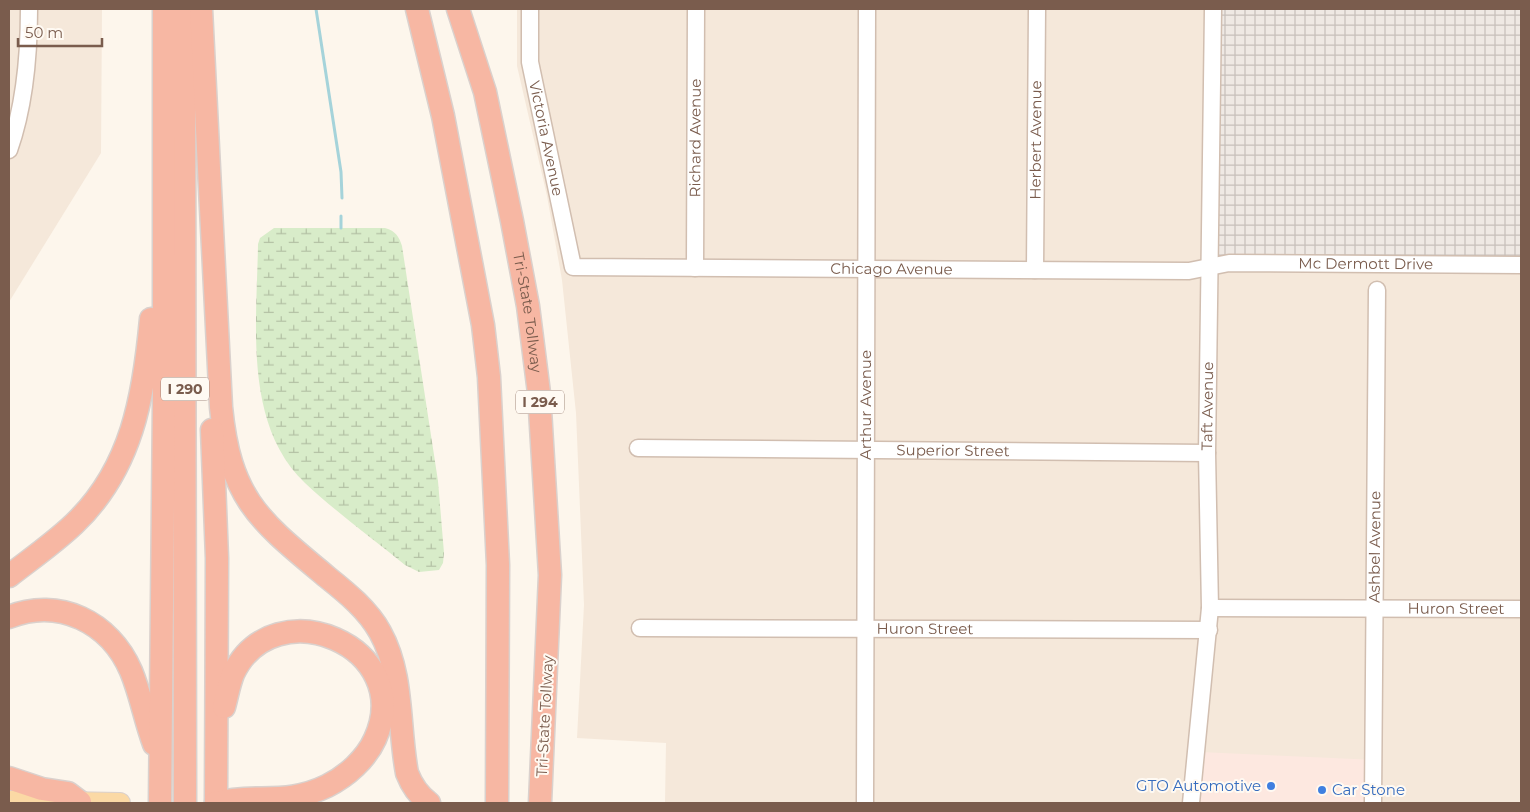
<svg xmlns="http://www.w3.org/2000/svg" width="1530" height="812" font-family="Montserrat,sans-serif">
  <defs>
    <pattern id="industrial-grid" width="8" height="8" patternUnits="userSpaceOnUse" patternTransform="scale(1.25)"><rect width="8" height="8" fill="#efe9e4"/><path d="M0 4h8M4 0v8" fill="none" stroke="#c7c0bb"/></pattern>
    <pattern id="wetland-marsh" width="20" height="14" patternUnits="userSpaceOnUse" patternTransform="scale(1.25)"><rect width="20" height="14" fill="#d8ecc9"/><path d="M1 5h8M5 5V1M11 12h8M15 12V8" fill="none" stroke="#b4c2a5"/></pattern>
  </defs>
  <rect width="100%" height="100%" fill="#fdf6ec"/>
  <g fill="#f5e8da">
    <polygon points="9,9 102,9 101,153 9,302"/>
    <polygon points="517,9 1209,9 1206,626 1190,803 665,803 666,743 577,738 584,605 576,413 562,280 547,196 517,66"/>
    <polygon points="1521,268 1521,803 1376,803 1200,752 1213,269"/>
  </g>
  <polygon fill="#fde8e0" points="1200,752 1377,760 1376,803 1195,803"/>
  <polygon fill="url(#industrial-grid)" points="1217,9 1521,9 1521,261 1214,261"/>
  <path fill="url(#wetland-marsh)" d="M274 228H385C396 231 399 237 402 246L438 481 444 553 443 563 439 570 419 572 405 565C372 538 336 512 305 483 243 424 257 322 258 244L260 238Z"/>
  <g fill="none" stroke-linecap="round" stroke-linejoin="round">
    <g stroke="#a5d3da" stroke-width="3">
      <polyline points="316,9 341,172 342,198"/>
      <polyline points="341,228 341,216"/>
    </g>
    <defs>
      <g id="minor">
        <path id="s1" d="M530 9V62L573 267 1189 271 1229 263 1521 265"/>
        <path d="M9 150C25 105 29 57 29 9"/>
        <path id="s2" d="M695 268 696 9"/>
        <path id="s3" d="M1035 270 1037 9"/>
        <path id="s4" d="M638 448 1207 453"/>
        <path id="s5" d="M1210 608 1521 609"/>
        <path id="s6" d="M640 628 1209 630"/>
        <path id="s7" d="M865 803 867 9"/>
        <path id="s8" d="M1191 803 1210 608 1207 453 1213 9"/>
        <path id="s9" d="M1373 803 1377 290"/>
      </g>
      <polyline id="major" points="9,801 120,803"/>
      <g id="highway">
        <polyline points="184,9 185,803"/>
        <path d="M201 9 221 407C230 500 260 521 327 577 347 593 368 610 380 632 404 675 398 726 407 773 412 786 418 795 429 803"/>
        <polyline points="417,9 443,116 483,325 489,377 498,565 497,803"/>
        <path id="s10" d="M458 9 485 92 512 221 528 306 539 393 550 575 540 803"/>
        <polyline points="212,430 217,558 216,803"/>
        <path d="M9 576C31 559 54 543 74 524 132 469 144 396 151 319"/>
        <path d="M9 617C59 597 110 622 131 671 141 695 145 720 154 744"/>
        <polyline points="9,778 42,789 68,793 80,802"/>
        <polyline points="160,803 164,402 164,9"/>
        <path d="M216 803C256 793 286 806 327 786 347 776 366 759 375 739 417 646 274 587 233 674 229 684 227 696 224 707"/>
      </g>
    </defs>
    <use href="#minor" stroke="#d1beb0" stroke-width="19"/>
    <use href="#major" stroke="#dad1cd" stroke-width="22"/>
    <use href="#highway" stroke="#dad1cd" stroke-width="25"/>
    <use href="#minor" stroke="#fff" stroke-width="16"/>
    <use href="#major" stroke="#fbd9a5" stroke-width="20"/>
    <use href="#highway" stroke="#f7b7a3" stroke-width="22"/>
  </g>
  <g fill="#3f7fe0" stroke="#fffaf3" stroke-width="2">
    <circle cx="1271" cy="786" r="5"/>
    <circle cx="1322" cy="790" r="5"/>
  </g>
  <g text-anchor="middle" stroke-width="4" stroke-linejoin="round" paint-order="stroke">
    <g fill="#fffaf3" stroke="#a28b7f" stroke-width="1">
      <rect x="161" y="377.5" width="48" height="23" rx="4"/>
      <rect x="516" y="390.5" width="48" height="23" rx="4"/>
    </g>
    <g font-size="14" font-weight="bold" fill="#7a5c4d">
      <text x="185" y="394">I 290</text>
      <text x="540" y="407">I 294</text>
    </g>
    <g font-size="15" fill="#7a5c4d" stroke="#fffaf3">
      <text dy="5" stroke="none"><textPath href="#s1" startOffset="131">Victoria Avenue</textPath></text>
      <text dy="5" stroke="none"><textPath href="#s2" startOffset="130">Richard Avenue</textPath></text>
      <text dy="5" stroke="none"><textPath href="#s3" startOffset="130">Herbert Avenue</textPath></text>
      <text dy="5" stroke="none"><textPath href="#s1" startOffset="1056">Mc Dermott Drive</textPath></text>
      <text dy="5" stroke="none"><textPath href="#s1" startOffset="581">Chicago Avenue</textPath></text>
      <text dy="5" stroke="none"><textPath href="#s10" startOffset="312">Tri-State Tollway</textPath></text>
      <text dy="5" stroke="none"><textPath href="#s7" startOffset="398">Arthur Avenue</textPath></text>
      <text dy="5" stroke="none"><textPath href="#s8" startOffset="398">Taft Avenue</textPath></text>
      <text dy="5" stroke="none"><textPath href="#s4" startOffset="315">Superior Street</textPath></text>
      <text dy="5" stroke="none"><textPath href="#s9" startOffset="256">Ashbel Avenue</textPath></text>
      <text dy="5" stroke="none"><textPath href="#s5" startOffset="246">Huron Street</textPath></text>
      <text dy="5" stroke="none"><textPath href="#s6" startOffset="285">Huron Street</textPath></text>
      <text transform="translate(545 716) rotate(-87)" y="5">Tri-State Tollway</text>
    </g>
    <g font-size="15" fill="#366cbe" stroke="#fffaf3" text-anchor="end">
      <text x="1261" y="791">GTO Automotive</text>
      <text x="1332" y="795" text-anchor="start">Car Stone</text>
    </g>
  </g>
  <rect width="1530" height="812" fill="none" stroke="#7a5c4d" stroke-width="20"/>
  <path d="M18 38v8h84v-8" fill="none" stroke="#7a5c4d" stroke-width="2.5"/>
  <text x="25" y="38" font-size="15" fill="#7a5c4d" stroke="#fffaf3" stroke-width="4" paint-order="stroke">50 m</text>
</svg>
